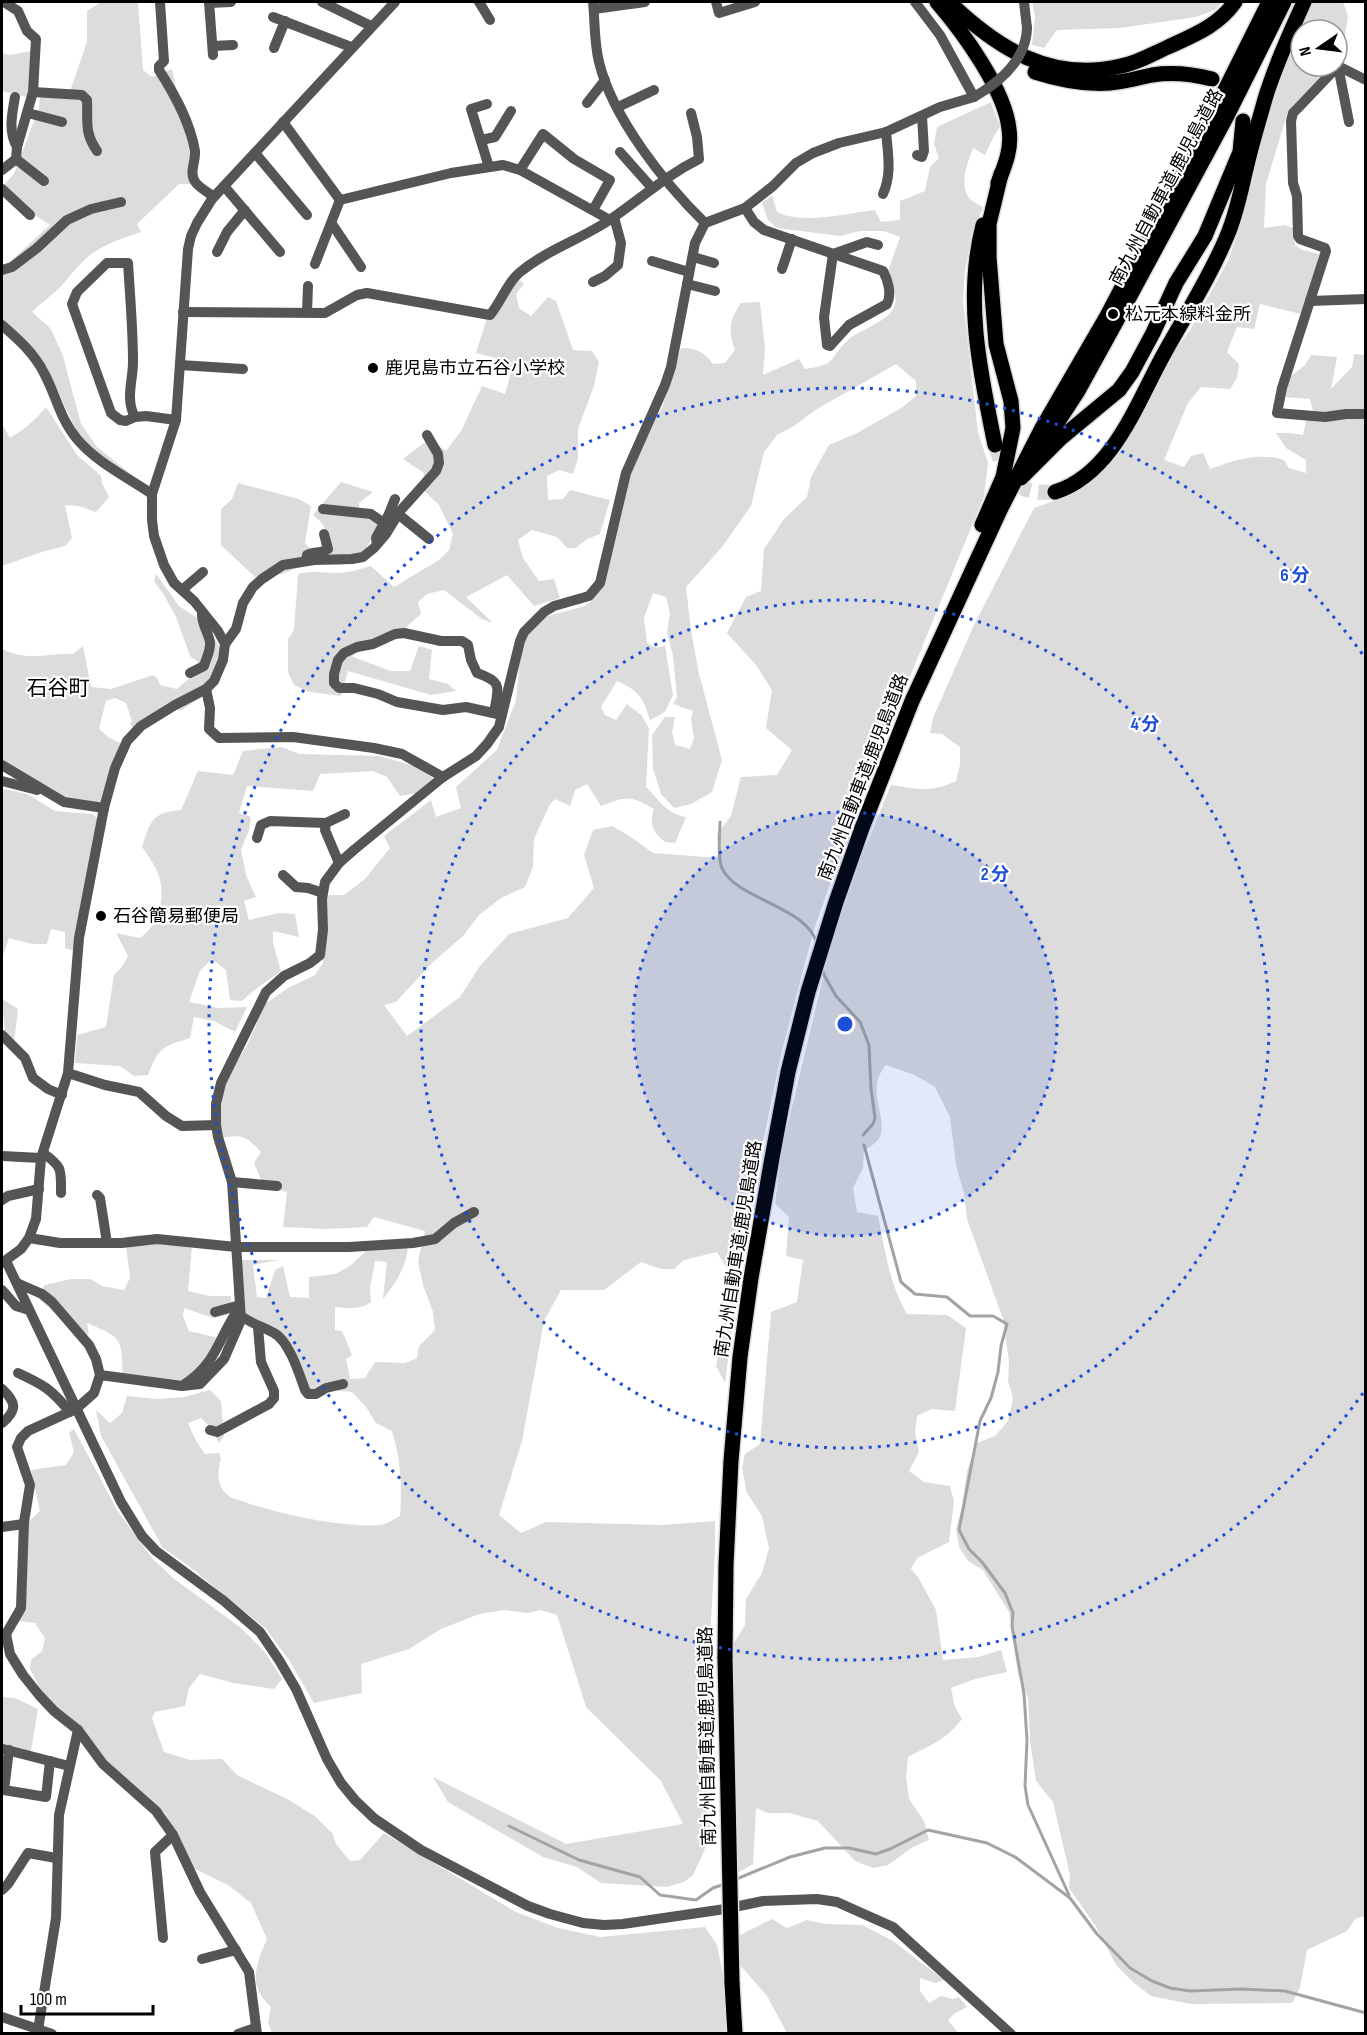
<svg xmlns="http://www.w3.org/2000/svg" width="1367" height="2035" font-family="'Sofia Sans Condensed','Noto Sans JP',sans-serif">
  <rect width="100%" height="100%" fill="#fff"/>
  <g fill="#dcdcdc" fill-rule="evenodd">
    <path d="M101 2H138L143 70 152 77 172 69 194 172 192 184H179L137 224 141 232C123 238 104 244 89 256 79 264 72 274 63 284 54 294 42 302 32 312L51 329 63 356 81 424 97 447 138 480 90 450 76 430 55 385 2 321V269L50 225 2 194V187L14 174 39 108 40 96 68 97 87 42V11Z"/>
    <polygon points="1032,2 1222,2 1215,10 1196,17 1120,28 1057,30 1044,48 1032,45 1035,17"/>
    <path d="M1310 2H1343L1348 16 1345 36 1337 61V30H1301V66H1333L1288 111 1266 184 1264 228 1285 225 1295 229V245L1302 250 1320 254 1301 314 1260 304 1254 329 1237 327 1227 352 1239 364 1237 378 1230 389 1201 387 1188 403 1164 460 1184 467 1191 456 1203 453 1210 469C1234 460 1259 452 1284 460L1289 468 1306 473V460L1286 448 1276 433H1289L1303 435 1306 421 1313 411 1310 399 1285 397 1286 380 1305 365 1311 355 1337 357 1331 389 1352 367 1354 354 1365 355V1916L1355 1919 1347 1931 1307 1950 1300 1988 1292 2003 1191 2004 1151 1996 1134 1983 1116 1965 1095 1925 1069 1888 1070 1875 1053 1802 1036 1781 1030 1740 1028 1698 1018 1674 1009 1612 983 1570 968 1561 959 1547 956 1529 962 1507 967 1471 977 1443 995 1436 1008 1421 1013 1398 1008 1381 1009 1362 1003 1319 967 1219 964 1193 956 1165 950 1117 935 1087 915 1075 886 1065C862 1092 894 1125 876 1142 873 1145 868 1148 864 1150L863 1168 853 1188 857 1212 878 1216C885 1250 889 1283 907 1314L947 1315 966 1328 955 1411 932 1409 917 1416 915 1432 919 1452 909 1471 924 1482 950 1486 954 1501 949 1542 917 1558 911 1569 918 1577 936 1610 943 1660 978 1657 1001 1650 1007 1672 975 1679 951 1688 955 1707 962 1719C946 1740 931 1745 908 1757L906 1777 909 1799 924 1821 929 1840 913 1847 888 1865 873 1868 855 1861 818 1821 789 1813H768L756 1808 753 1864 732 1876 731 1703 734 1643 745 1625 746 1599 762 1573 769 1548 762 1516 747 1493 742 1468 745 1454 760 1444 771 1312 797 1302 803 1260 786 1256 789 1217 775 1204 782 1149 830 948 862 855 891 785C918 789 931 793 956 781L960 765V747L942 734 930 733 933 718 974 625 1034 508 1073 494 1097 476 1135 428 1172 355 1190 330 1229 259 1239 229 1268 110Z"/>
    <polygon points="31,51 31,98 2,91 2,53 10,55"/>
    <path d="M991 102 1000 127 994 136 985 155 973 148C968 162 958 185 970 199 973 202 979 205 983 207L971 239 965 270 963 301 978 432 988 463 984 496 868 779 814 929 782 1051 748 1213 725 1383 716 1366 728 1306 731 1276 717 1252 684 1260 674 1269H661L641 1262 604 1290H561L544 1321 522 1441 499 1515 521 1533 546 1522 662 1525 715 1521V1550L710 1637 711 1826 704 1851 693 1875 684 1882 667 1887 601 1883 577 1867 543 1857 448 1802 433 1777 566 1844 683 1824 661 1781 586 1707 557 1615 540 1610 527 1613 504 1610 479 1614 441 1629 409 1649 361 1664 362 1693 314 1703 289 1660 266 1629 190 1567 163 1548 101 1436 96 1410 110 1423 122 1413 127 1396 158 1399 184 1397 210 1390 221 1401 224 1436 219 1443 210 1427 201 1418 188 1423 195 1439 205 1454 219 1453 221 1459C217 1472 216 1487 229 1496 232 1499 239 1500 242 1501 277 1514 342 1528 379 1525 386 1525 394 1519 400 1516 402 1487 401 1459 392 1431L376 1423 366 1407 352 1392 331 1390 310 1393 277 1340 241 1311 239 1260H279L253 1265 257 1297 266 1298 275 1270 283 1266 290 1297 309 1298V1277L335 1274 350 1266 367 1250 408 1246C407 1266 396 1283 383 1299L387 1262 375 1261 370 1288 371 1302C361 1310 347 1308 335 1307V1330L342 1331 352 1355 346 1359 350 1379 365 1378 375 1362 405 1363 417 1358 419 1346 435 1330 433 1312 423 1285 418 1261 425 1231 374 1217 367 1227 326 1229 283 1227 287 1192C263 1187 263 1185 254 1163L261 1152C246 1136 243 1134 221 1138L219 1126 224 1082 245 1049 256 1026 262 1006 288 988 315 975 323 963 319 928 320 902 329 895H344L365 879 390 848 384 836 431 800 436 817 461 808 456 787 497 750 516 700 520 659 525 638 541 618 585 606 593 600 631 456 662 408 681 348C697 348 704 352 713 364L725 363 735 350C728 330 729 320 741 303L760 302 765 348 763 375 799 359 805 369C839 364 827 360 848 340 852 336 859 333 864 330 893 315 905 307 887 274L900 237 884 231H860L840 236 777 228 768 220 762 203 772 195 777 212C801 225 849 213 875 210L881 222 900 220V201L925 191 930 167 939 158 934 144 937 127ZM896 364 916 381V396L903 407 857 433 829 445 811 477 807 497 784 519 764 549 761 591 746 597 727 633 756 665 772 690 766 728 792 750 777 775 741 777 731 816 717 834 719 858 653 853 628 835 612 826 593 830 584 855 594 888 568 918 509 934 480 966 460 997 407 1036 384 1005 396 1002 433 962 463 936 479 915 501 898 525 887 533 867 534 839 549 806 555 799 570 806 575 790 587 784 601 806C627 796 630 795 654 809 649 825 653 832 665 842L675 843 686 817C667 814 658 799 646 787L649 728 641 715 627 704 616 720 605 715 601 707 617 681C639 691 643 697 650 720L665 712 673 695 665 646 656 648 647 643 644 618 653 593 666 597 670 613 667 632 673 656 677 697 673 704 693 711 691 719 694 738 690 749 675 745 672 732 675 717H665L652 735 653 768 661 794 674 808 691 804 712 792 722 760 699 674 691 630 686 587 722 547 751 506 764 452 777 435 794 426 817 409Z"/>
    <path d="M519 279 524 284 516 294 519 308 531 316 548 297 556 301 573 350 592 351 599 362 594 386 578 429V459L573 474 559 470 547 476 548 500 563 499 570 490 610 500 600 534 587 539 576 548H567L557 537 532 530 518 540 523 558 539 581 554 579 560 598 534 606 507 575 466 597 493 623 482 619 444 590 427 594 418 602 421 614 404 629 354 650 353 657 391 671H410L419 646 432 650 429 679 448 684 456 691 431 695 348 671 341 696 310 692 294 685 288 672V639L294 630 298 574C316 569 329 575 347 572 355 571 363 568 371 566L394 587 439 560 449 550 453 534 439 505 422 489 424 473 403 459 429 439 446 451 461 431 482 386 505 394 512 369 504 360 476 353 486 321Z"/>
    <path d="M46 407 77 455 101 476 102 483 109 497 96 512 79 506 65 505 72 538 65 546 42 552 2 566V424L10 438C25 429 35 420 46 407Z"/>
    <polygon points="341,482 373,492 359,503 359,513 384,519 362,555 354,562 339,565 309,563 282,574 255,577 221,545 221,509 232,499 238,483 299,499 311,506 305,543 311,550 322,549 327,532 321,522 313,515"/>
    <path d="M156 574 179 606 205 623 221 650 208 693 180 711 171 707 134 730 130 724 132 721 126 703 115 698 106 701 99 729 108 737 124 745 101 805 63 797 2 763V649C30 662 44 653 73 654L83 646 91 687 111 689 153 675 157 678 160 685 177 689 201 668 197 661 190 656 176 617 164 595 154 581Z"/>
    <path d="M281 747 300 754 379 756 418 767 433 778 417 793 400 796 387 777 373 771 320 774 313 791 247 786 239 813 251 817 249 830 241 850 246 875 256 897 244 901 249 920 279 913 295 914 299 937 273 931V943L281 971 257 988 242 1001 230 1000 226 970 212 959 200 971 189 1002 218 1008 247 1007 235 1032 214 1021 194 1017 190 1038C162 1047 159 1047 148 1075L134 1076 120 1066 75 1063 77 1035 106 1027 114 975 122 967 128 956 116 933 140 938C160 925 167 893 157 871 153 862 147 854 142 847 150 822 152 812 181 810L198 771 233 775 243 751Z"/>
    <polygon points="5,789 27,794 55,811 92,814 97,818 74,951 65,948 65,932 51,929 47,944 32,944 9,938 2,958 2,790"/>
    <polygon points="2,999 18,1009 14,1043 5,1034"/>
    <path d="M139 1235 163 1237 192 1246 188 1291 210 1296H231V1314L213 1318 184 1308 183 1316 189 1331 219 1338 202 1374 172 1389 147 1387 123 1380C121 1340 126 1339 87 1323L89 1335 69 1326 36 1296 45 1285 71 1279H90L102 1286 124 1290 130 1278 125 1237Z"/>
    <path d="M74 1429 117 1510 152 1558 173 1578 241 1628 264 1651 282 1679 274 1689 233 1683 200 1674 189 1688 185 1706 155 1712 152 1718 164 1752 190 1760 222 1759 237 1775 289 1800 316 1817 333 1834 336 1844 350 1861 360 1860 384 1833 516 1912 558 1928 600 1937 705 1927 717 1945 724 1979 726 2033H272L268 2023 271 2007C247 1986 256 1964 267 1939L251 1903 228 1885 193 1868 165 1813 125 1785 46 1700 30 1669 31 1660 42 1651 45 1638 35 1623 18 1621 23 1527 40 1511 31 1470 66 1465 74 1452 69 1433Z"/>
    <polygon points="2,1697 15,1698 38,1709 30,1757 2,1749"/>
    <polygon points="772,1919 787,1928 807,1920 825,1924 862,1925 893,1941 944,1980 935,1983 920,1978 920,1991 929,2003 941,1996 953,1999 959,1997 967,2007 955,2013 948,2020 958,2033 787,2033 767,1996 739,1964 738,1936"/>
  </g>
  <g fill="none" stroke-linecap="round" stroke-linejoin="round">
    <g stroke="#a3a3a3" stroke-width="3">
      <path d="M720 822C720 833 717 858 722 868 736 900 808 906 817 944"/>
      <polyline points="822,968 824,975 836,996 860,1022 869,1045 871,1089 875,1118 873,1124 863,1135"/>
      <polyline points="864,1145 901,1282 915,1294 947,1297 970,1316 993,1316 1007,1324 1001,1346 998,1372 991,1398 980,1421 959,1530 969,1549 982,1562 1005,1593 1013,1613 1012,1626 1024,1694 1027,1740 1025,1786 1028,1805 1069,1895"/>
      <polyline points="509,1826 579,1860 640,1877 660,1895 696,1900 713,1888 725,1884"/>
      <polyline points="734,1880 790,1857 825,1848 849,1848 876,1854 890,1849 928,1830 987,1843 1015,1857 1070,1898 1097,1934 1130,1968 1152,1981 1170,1988 1190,1991 1241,1989 1285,1991 1366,2013"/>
    </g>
    <path stroke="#d9d9d9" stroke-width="15" stroke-dasharray="15 8" stroke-linecap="butt" d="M995 445C1006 480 1016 495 1055 492"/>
    <defs>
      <g id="highway">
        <path d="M937 2C963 32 1005 90 1009 129 1012 149 1005 165 998 183"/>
        <path d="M949 2C997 48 1051 83 1121 66 1138 63 1152 54 1168 47 1194 35 1218 26 1235 2"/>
        <path d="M1035 72C1060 80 1084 85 1110 83 1124 82 1137 78 1152 75 1172 72 1192 74 1212 79"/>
        <path d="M983 225C964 299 980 372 995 445"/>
        <polyline points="1043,445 1078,391 1116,322 1228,114 1284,2"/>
        <polyline points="1021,478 1061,438 1119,390 1132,372 1153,333 1176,283 1205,236 1240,152 1243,121"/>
        <path d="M1055 492C1114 473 1137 402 1165 352 1186 314 1210 277 1227 236 1237 213 1241 189 1247 165 1252 143 1259 121 1265 99 1275 66 1290 33 1304 2"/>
        <polyline points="982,525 1003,477 1013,428 1011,401 996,344 989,257 989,224 1001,174"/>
        <polyline points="725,1658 726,1565 731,1461 740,1357 751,1278 772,1158 788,1072 808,992 836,902 862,828 912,701 1000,510 1042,428 1107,316 1215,110 1269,2"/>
        <polyline points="732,1983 735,2034"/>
      </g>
    </defs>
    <use href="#highway" stroke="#dbdbdb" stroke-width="18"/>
    <g stroke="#555" stroke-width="10">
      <path d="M160 2 164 61 159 66V70C175 95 190 122 195 151 196 162 188 173 196 183 200 188 209 193 214 197"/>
      <polyline points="209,2 213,55"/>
      <polyline points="322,2 371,26"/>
      <polyline points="479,2 490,20"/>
      <path d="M593 2C595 21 594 42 599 62 612 117 665 184 705 223"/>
      <polyline points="716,2 719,13 755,2"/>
      <polyline points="1024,2 1027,28"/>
      <polyline points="209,3 231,2"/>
      <polyline points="594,9 645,2"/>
      <polyline points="273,17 351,47"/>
      <polyline points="213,46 233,45"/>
      <polyline points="274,48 285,21"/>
      <polyline points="1338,66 1349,122"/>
      <polyline points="1366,80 1338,66 1298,108 1293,113 1291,121 1293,183 1297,196 1298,236 1300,239 1325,248 1326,251 1282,388 1277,413 1325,417 1346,414 1366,414"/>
      <path d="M33 92 82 95 87 100C88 122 84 132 97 151"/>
      <path d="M15 97C12 114 8 132 17 147"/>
      <polyline points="587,103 605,80"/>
      <polyline points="487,104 471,109 489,167"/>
      <polyline points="618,107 654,90"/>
      <polyline points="28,113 62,122"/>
      <polyline points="283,122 340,200"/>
      <polyline points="481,140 495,137 511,111"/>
      <polyline points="620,152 652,188"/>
      <polyline points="255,153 307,215"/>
      <polyline points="917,155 922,157 924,151 922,116"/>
      <polyline points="16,159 44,181"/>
      <polyline points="2,170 16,159 17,147 33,92 36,39 27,31 18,11 4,2"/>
      <polyline points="520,170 543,134 574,159 610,180 593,210"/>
      <polyline points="224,186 280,252"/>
      <polyline points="2,189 30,215"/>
      <path d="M883 194C892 174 888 154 886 132"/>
      <path d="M745 208 754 222 764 230 883 271C888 280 892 294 887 304L849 325 830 346 827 345 824 317 833 254 867 242 878 245"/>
      <polyline points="332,224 361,267"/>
      <polyline points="217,252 227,232 245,210"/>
      <polyline points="693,257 714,263"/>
      <polyline points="652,261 689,272"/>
      <polyline points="315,264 340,200 451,173 503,165 520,170 610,220"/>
      <polyline points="782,269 792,239"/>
      <polyline points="2,270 12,267 37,248 67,220 91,209 121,202"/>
      <polyline points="593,282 605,276 618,265 621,243 614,217"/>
      <polyline points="687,284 715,291"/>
      <polyline points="1310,301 1366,299"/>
      <path d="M183 312 325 313 357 295 367 293 490 315C500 303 508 282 519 273 546 250 582 239 611 219 642 198 665 176 699 159L697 137 691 113"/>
      <polyline points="307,312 308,286"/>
      <path d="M2 325C18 339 34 353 44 373 56 395 60 419 77 439 96 462 127 477 152 494"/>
      <polyline points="180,365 243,369"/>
      <path d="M135 417C125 399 133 381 133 362 133 329 130 296 128 263H107L77 292 72 304 111 413 120 420 126 421 135 417 146 416 176 420"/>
      <polyline points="323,509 371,514 384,523"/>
      <polyline points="398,514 429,539"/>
      <polyline points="377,544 376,538 388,516 395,499"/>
      <path d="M306 561 307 555C313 551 321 554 328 549L324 534"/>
      <polyline points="182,590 203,572"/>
      <polyline points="225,644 236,629 243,603 253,587 262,579 283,565 314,560 352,559 363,557 374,548 386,534 400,511 436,471 439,463 438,454 427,435"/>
      <path d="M190 673 204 666C206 659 211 650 210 642 208 631 201 624 202 612"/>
      <polyline points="206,689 210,708 209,729 219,738 293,737 374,748 402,754 443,777"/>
      <path d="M494 713C498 688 504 682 477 673L471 660 468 645 462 641H441L404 633 395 634 373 644 357 647 344 653 338 660 334 674V683L339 688H354L378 694 397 702 443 710 466 707 502 715"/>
      <polyline points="2,765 64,802 104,808"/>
      <polyline points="2,781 37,790"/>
      <polyline points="257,838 261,825 270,821 326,823"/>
      <polyline points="339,863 325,830 326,823 345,814"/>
      <polyline points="283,875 296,887 308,888 323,893"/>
      <polyline points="2,1035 25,1058 33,1078 48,1089 62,1095"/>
      <polyline points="68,1073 105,1085 139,1092 166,1116 182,1126 216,1125"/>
      <path d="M43 1153C63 1167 61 1170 61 1193"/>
      <polyline points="2,1156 41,1158"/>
      <polyline points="232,1182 277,1186"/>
      <polyline points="97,1195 100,1198 107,1243"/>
      <polyline points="2,1200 8,1196 39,1189"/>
      <polyline points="29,1238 60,1243 122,1243 157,1239 236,1247 349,1247 413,1243 435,1239 454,1223 474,1212"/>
      <polyline points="6,1261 121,1502 142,1536 156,1551 224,1601 260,1632 279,1660 296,1689 327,1759 341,1783 355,1800 375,1819 421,1850 528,1906 550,1914 583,1923 604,1925 623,1924 725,1909 763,1901 817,1899 837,1902 893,1927 1011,2034"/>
      <polyline points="2,1263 21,1249 29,1238 36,1219 41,1158 68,1073 79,938 104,808 115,768 127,741 141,726 175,705 206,689 214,681 223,660 225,644 218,631 194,601 174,583 164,565 154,536 152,520 152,494 176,420 188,249 191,236 197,223 212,199 395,2"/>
      <polyline points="17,1283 42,1294 52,1302 89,1345 96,1359 100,1375"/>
      <polyline points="2,1290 16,1306 29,1310"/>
      <polyline points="215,1312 240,1305"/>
      <path d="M240 1315C251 1324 262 1326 274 1333 289 1341 299 1373 305 1390L308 1394H316L326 1388 343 1384"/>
      <path d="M18 1373C44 1385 51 1389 70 1412"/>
      <path d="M185 1384C218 1362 218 1337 240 1307"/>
      <path d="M2 1389C16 1402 18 1410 2 1423"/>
      <polyline points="210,1430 217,1432 269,1404 274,1398 274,1391 261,1362 258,1327"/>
      <polyline points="2,1527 24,1524"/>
      <polyline points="3,1749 69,1766"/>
      <polyline points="9,1750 4,1790 46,1797 50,1761"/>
      <polyline points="2,1890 8,1884 28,1853 56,1858"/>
      <polyline points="163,1938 155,1852 173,1835"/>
      <polyline points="202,1959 236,1950"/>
      <polyline points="2,2017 52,2034"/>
      <polyline points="38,2030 56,1918 59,1815 78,1730"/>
      <polyline points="238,2034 255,2028"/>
      <polyline points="257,2034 249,1972 200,1892 173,1835 156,1811 103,1764 78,1730 54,1711 39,1695 23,1675 10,1654 6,1634 21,1608 24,1522 30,1485 17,1447 21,1438 28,1431 76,1409 94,1393 100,1375 182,1386 200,1384 224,1359 241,1320 232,1182 218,1137 216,1125 216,1104 221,1083 266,992 284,976 310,963 320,955 323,930 322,899 325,882 339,863 355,849 443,777 476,756 487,744 499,727 520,641 524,632 544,612 554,606 589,596 600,583 626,473 665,385 671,367 695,243 705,223 745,208 773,186 796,163 813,153 839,143 886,132 940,107 974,97 940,35 915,2"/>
    </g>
    <use href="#highway" stroke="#000" stroke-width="15"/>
    <defs>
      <polyline id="highway-bridge" points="725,1658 732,1983"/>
    </defs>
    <use href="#highway-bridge" stroke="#dbdbdb" stroke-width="18" stroke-linecap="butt"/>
    <path stroke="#555" stroke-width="10" d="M974 97C1000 82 1026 59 1027 28"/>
    <use href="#highway-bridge" stroke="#000" stroke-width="15"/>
  </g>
  <circle cx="845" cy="1024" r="212" fill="#1d4ed8" fill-opacity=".12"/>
  <g fill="none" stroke="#1d4ed8" stroke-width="3" stroke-dasharray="3 6">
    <circle cx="845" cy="1024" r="212"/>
    <circle cx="845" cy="1024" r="424"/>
    <path d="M1363 1393A636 636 0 1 1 1363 655"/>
  </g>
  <g fill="#000" stroke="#fff" stroke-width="2">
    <circle cx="1113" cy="314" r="6"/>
    <circle cx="373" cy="368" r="6"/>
    <circle cx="101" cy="916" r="6"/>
  </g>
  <g text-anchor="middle" stroke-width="4.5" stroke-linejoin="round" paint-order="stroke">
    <g font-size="18" fill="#000" stroke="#fff">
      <text transform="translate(1166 187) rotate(-62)" y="6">南九州自動車道;鹿児島道路</text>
      <text transform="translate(863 777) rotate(-69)" y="6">南九州自動車道;鹿児島道路</text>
      <text transform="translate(738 1249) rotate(-81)" y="6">南九州自動車道;鹿児島道路</text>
      <text transform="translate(707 1736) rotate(-91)" y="6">南九州自動車道;鹿児島道路</text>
    </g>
    <g font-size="18" fill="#000" stroke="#fff" text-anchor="start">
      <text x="1125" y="320">松元本線料金所</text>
      <text x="385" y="374">鹿児島市立石谷小学校</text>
      <text x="113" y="922">石谷簡易郵便局</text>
    </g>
    <g font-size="21" fill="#000" stroke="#fff">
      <text x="58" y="695">石谷町</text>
    </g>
  </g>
  <circle cx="845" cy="1024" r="9" fill="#1d4ed8" stroke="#fff" stroke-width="3"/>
  <g font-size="18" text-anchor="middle" font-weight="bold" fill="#1d4ed8" stroke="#fff" stroke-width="4.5" stroke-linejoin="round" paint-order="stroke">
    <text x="1295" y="581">6 分</text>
    <text x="1145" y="730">4 分</text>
    <text x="995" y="880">2 分</text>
  </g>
  <rect width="1367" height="2035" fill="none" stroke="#000000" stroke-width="6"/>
  <g transform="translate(1319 48) rotate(256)"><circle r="28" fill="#ffffff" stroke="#999999" stroke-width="1.5"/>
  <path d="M0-4.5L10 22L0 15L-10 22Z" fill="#000000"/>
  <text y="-9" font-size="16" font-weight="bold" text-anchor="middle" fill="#000000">N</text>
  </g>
  <path d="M21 2005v9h132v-9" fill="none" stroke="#000000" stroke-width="3"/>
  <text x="30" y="2005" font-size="18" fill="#000000" stroke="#ffffff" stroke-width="4.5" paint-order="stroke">100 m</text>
</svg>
